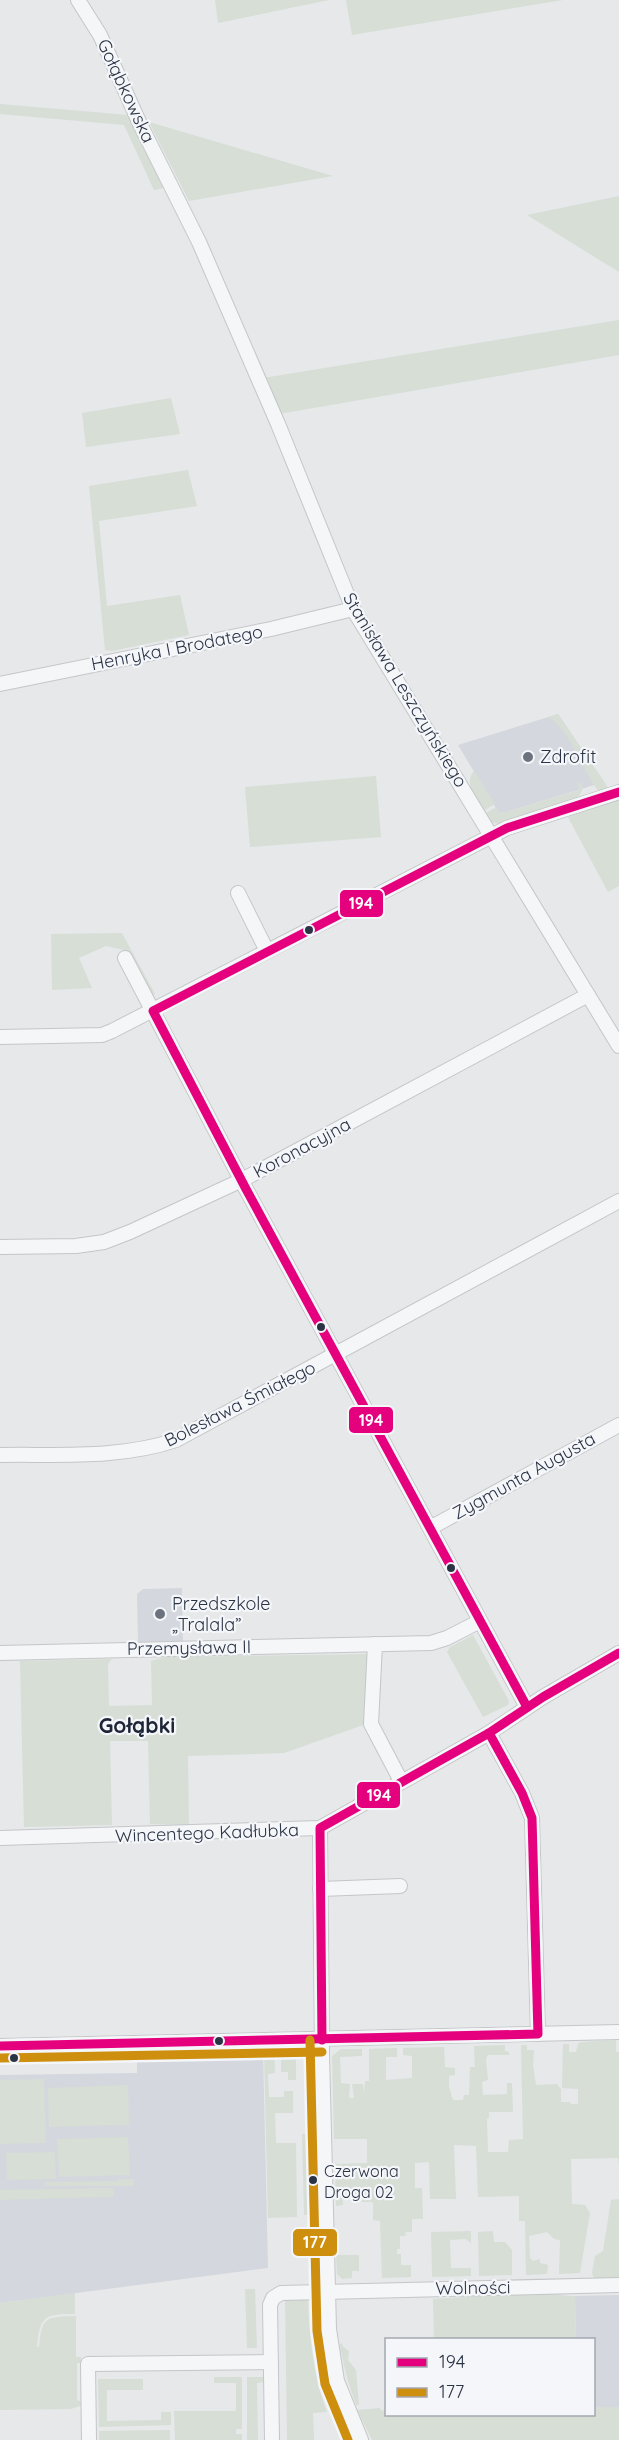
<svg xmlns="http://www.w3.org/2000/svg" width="619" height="2440" font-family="Quicksand,sans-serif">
  <rect width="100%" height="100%" fill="#e6e8ea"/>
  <g fill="#d4d7dd">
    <polygon points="558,714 604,782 506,812 499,813 458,745"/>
    <polygon points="182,1588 183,1641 138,1642 137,1594 143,1589"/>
    <polygon points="263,2051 268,2268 0,2303 0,2075 137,2073 137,2052"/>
    <polygon points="619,2295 619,2407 594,2407 594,2340 576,2339 575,2296"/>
  </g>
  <g fill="#d6ded6">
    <polygon points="215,0 329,0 218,23"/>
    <polygon points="346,0 563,0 352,35"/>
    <polygon points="0,104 128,115 164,188 154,190 124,125 0,114"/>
    <polygon points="149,122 333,176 189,201"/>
    <polygon points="619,196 619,272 527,215"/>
    <polygon points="619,320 619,355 279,414 263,378"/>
    <polygon points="171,398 180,434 86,447 82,413"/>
    <polygon points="188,470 197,506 99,521 107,606 180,595 189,635 112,651 105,650 89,486"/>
    <path d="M558 714 609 789 599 792C582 771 571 731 548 717Z"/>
    <path d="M474 771 495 804 485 810C477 798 463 784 474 771Z"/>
    <polygon points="376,776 381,837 250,847 245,787"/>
    <polygon points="577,782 582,784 583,788 578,799 498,824 492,822 486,813 496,807 499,813 506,812 579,790"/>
    <polygon points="619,800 619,886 608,892 568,817"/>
    <polygon points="122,933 155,994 151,996 124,950 106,946 79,958 92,988 52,990 51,934"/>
    <polygon points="473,1635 509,1701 508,1705 483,1717 447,1652 450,1647"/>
    <polygon points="370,1654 366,1724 284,1753 188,1756 189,1825 150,1824 148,1741 110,1741 112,1825 24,1827 20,1661 112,1659 108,1664 109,1706 152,1705 151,1661 165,1657"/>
    <polygon points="616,2040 616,2052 619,2052 619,2166 618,2158 571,2159 572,2204 585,2205 590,2213 580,2273 559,2274 560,2240 554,2239 547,2232 529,2236 530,2258 533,2261 540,2259 540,2263 548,2265 547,2274 526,2275 525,2221 519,2221 519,2196 478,2197 476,2146 454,2145 456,2199 430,2199 429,2162 415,2163 415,2188 422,2188 423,2219 412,2219 412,2232 406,2232 405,2236 400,2236 400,2249 397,2249 397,2254 401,2254 401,2265 411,2265 411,2277 382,2278 380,2221 373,2220 373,2202 362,2202 361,2194 351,2194 351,2197 346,2197 347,2192 345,2191 342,2192 343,2205 336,2206 335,2164 367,2163 367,2139 334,2139 332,2056 341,2049 362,2049 362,2056 340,2057 341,2083 350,2084 349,2098 354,2098 352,2084 363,2084 364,2094 365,2081 369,2081 369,2049 397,2048 397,2057 386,2057 386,2080 412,2078 412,2056 403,2055 403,2048 444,2047 445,2067 455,2068 455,2075 449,2076 449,2087 453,2100 463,2100 464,2095 469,2095 470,2067 475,2067 474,2046 505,2045 505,2051 509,2052 509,2055 488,2055 486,2059 488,2080 482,2082 483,2095 507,2094 507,2083 512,2083 513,2112 489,2112 489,2118 487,2119 488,2152 508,2152 509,2140 523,2139 521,2045 527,2045 527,2050 534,2050 533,2065 536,2085 557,2084 561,2089 561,2102 570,2102 571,2104 578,2104 578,2089 562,2088 563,2044 569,2044 569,2052 576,2052 578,2044 581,2042"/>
    <polygon points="264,2051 274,2051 275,2073 268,2074 269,2097 284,2097 284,2091 293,2091 293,2113 275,2113 276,2143 296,2143 297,2217 268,2218"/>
    <polygon points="281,2051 296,2051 296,2080 288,2080 288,2072 281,2072"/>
    <polygon points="44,2079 46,2143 0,2144 0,2080"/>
    <polygon points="128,2085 129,2125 49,2127 48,2088"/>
    <polygon points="302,2134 309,2134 311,2215 304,2215"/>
    <polygon points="128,2137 130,2175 59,2177 57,2139"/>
    <polygon points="55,2152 56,2179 7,2180 6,2153"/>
    <polygon points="119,2179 134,2179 134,2186 45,2186 45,2182 118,2181"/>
    <polygon points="113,2188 114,2197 0,2200 0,2190"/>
    <polygon points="619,2199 619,2278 594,2278 592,2273 595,2256 603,2251 611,2200"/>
    <polygon points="471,2231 471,2243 466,2239 450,2240 451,2268 471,2268 471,2276 432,2277 431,2232"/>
    <polygon points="493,2231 494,2242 505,2242 512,2250 512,2275 479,2276 478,2232"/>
    <polygon points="336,2255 359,2255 359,2271 352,2271 352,2278 342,2279 337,2274"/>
    <polygon points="245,2289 255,2289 257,2348 247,2348"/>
    <path d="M75 2293V2314C45 2314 40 2315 37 2347H39C42 2316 46 2317 76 2316V2357H81V2363H77V2400L82 2402 80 2406 71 2409 0 2410V2303Z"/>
    <path d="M525 2293C534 2296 542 2292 550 2293 559 2295 566 2296 575 2296L576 2339H434L433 2299Z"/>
    <path d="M285 2296 308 2297C309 2336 313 2375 327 2412L313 2413 314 2440H287Z"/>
    <path d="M321 2315C323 2359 333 2401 353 2440H348C329 2402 317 2359 318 2316Z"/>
    <path d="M342 2343 343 2347 349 2351 348 2360 356 2370 359 2405H356C349 2385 343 2365 340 2344Z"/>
    <polygon points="214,2377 242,2377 242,2429 236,2429 236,2434 242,2434 242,2440 175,2440 174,2411 236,2411 236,2383 214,2383"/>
    <polygon points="247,2377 266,2377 266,2382 257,2383 258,2440 247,2440"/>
    <polygon points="98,2379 143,2379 143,2390 107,2390 107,2421 161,2420 161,2412 171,2412 171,2425 99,2427"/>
    <polygon points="594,2407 619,2407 619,2440 372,2440 357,2410 380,2408 381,2410 386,2411 386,2414 594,2414"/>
    <polygon points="170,2430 170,2440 99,2440 99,2431"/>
  </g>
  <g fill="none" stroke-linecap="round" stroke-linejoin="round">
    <g stroke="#b4c4d5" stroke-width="4">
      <polyline points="314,2065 315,2119"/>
      <polyline points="315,2134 316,2149"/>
      <polyline points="318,2231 318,2264"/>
    </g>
    <defs>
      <g id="minor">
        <polyline points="78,0 100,35 140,124 199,242 278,424 353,609 619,1046"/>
        <polyline points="0,684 271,629 353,609"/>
        <polyline points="238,893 267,951"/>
        <polyline points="125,958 246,1189 527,1707"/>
        <polyline points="0,1037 102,1035 112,1031 507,828 619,792"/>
        <polyline points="0,1247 76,1246 104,1242 130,1232 242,1180 588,995"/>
        <path d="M0 1455C59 1454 120 1459 176 1440L619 1201"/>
        <polyline points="430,1528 619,1425"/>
        <polyline points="375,1644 371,1724 401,1781"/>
        <polyline points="0,1653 431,1643 447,1638 480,1621"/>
        <polyline points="489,1733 522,1793 532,1818 538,2034"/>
        <polyline points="320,1828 322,2055 329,2329 337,2381 361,2440"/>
        <polyline points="0,1838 320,1828 489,1733 543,1697 619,1653"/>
        <polyline points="320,1889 400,1886"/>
        <polyline points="0,2046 619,2032"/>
        <polyline points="89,2440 88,2364 271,2362"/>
        <polyline points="272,2440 270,2305 273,2298 281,2293 619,2285"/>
      </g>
    </defs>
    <use href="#minor" stroke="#c4c6c8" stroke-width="16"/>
    <use href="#minor" stroke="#f5f6f7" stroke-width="14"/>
    <defs>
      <g id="bus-1">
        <polyline points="527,1707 246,1189 153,1011 507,828 619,792"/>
        <polyline points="322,2040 320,1828 489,1733 543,1697 619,1653"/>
        <polyline points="0,2046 538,2034 532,1818 522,1793 489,1733"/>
      </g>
      <g id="bus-2">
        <polyline points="310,2040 317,2331 325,2384 348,2440"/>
        <polyline points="0,2058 322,2052"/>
      </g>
    </defs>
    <use href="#bus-1" stroke="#f4f6f9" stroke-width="14"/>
    <use href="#bus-2" stroke="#f4f6f9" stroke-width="14"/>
    <use href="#bus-1" stroke="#e5007d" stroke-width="9"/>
    <use href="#bus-2" stroke="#ce8f0e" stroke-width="9"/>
  </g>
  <g fill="#6c737f" stroke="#f4f6f9" stroke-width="2">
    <circle cx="528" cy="757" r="6"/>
    <circle cx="160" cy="1614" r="6"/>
  </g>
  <g fill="#2b3445" stroke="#f4f6f9" stroke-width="2">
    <circle cx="309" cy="930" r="5"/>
    <circle cx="321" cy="1327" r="5"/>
    <circle cx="451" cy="1568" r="5"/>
    <circle cx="219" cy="2041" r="5"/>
    <circle cx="14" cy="2058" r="5"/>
    <circle cx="313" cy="2180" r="5"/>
  </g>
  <g text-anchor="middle" stroke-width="4.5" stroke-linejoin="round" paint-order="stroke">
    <g font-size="16" fill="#2b3445" stroke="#f4f6f9" text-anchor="start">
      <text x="324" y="2177">Czerwona<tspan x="324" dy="21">Droga 02</tspan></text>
    </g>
    <g font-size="18" fill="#2b3445" stroke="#f4f6f9">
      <text transform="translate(126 91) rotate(65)" y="6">Gołąbkowska</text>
      <text transform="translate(177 648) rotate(-11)" y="6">Henryka I Brodatego</text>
      <text transform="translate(405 690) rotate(59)" y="6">Stanisława Leszczyńskiego</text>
      <text transform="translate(302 1148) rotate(-28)" y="6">Koronacyjna</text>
      <text transform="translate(240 1404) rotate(-27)" y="6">Bolesława Śmiałego</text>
      <text transform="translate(524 1476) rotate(-29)" y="6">Zygmunta Augusta</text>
      <text transform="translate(189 1648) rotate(-1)" y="6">Przemysława II</text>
      <text transform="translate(207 1833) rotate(-2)" y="6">Wincentego Kadłubka</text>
      <text transform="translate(473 2288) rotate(-1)" y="6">Wolności</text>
    </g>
    <g font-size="18" fill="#2b3445" stroke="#f4f6f9" text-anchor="start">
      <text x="540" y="763">Zdrofit</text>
      <text x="172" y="1610">Przedszkole<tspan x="172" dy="21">„Tralala”</tspan></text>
    </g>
    <g font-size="21" font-weight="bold" fill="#1d2536" stroke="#f4f6f9">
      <text x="137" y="1733">Gołąbki</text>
    </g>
  </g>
  <g stroke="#f4f6f9" stroke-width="2">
    <rect x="339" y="889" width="45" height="29" rx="6" fill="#e5007d"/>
    <rect x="348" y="1406" width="46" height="28" rx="6" fill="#e5007d"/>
    <rect x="356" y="1781" width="45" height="28" rx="6" fill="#e5007d"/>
    <rect x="292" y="2228" width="46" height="29" rx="6" fill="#ce8f0e"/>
  </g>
  <g font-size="16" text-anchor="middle" font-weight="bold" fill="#fff">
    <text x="361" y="909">194</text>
    <text x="371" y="1426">194</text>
    <text x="379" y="1801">194</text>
    <text x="315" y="2248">177</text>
  </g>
  <rect x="385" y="2338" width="210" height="78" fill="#f4f6f9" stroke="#a4a8b1" stroke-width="1.5"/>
  <rect x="397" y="2358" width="30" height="9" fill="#e5007d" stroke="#a4a8b1" stroke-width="1.5"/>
  <text x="439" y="2368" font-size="18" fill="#2b3445">194</text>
  <rect x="397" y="2388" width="30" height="9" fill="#ce8f0e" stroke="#a4a8b1" stroke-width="1.5"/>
  <text x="439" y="2398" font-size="18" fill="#2b3445">177</text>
</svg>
